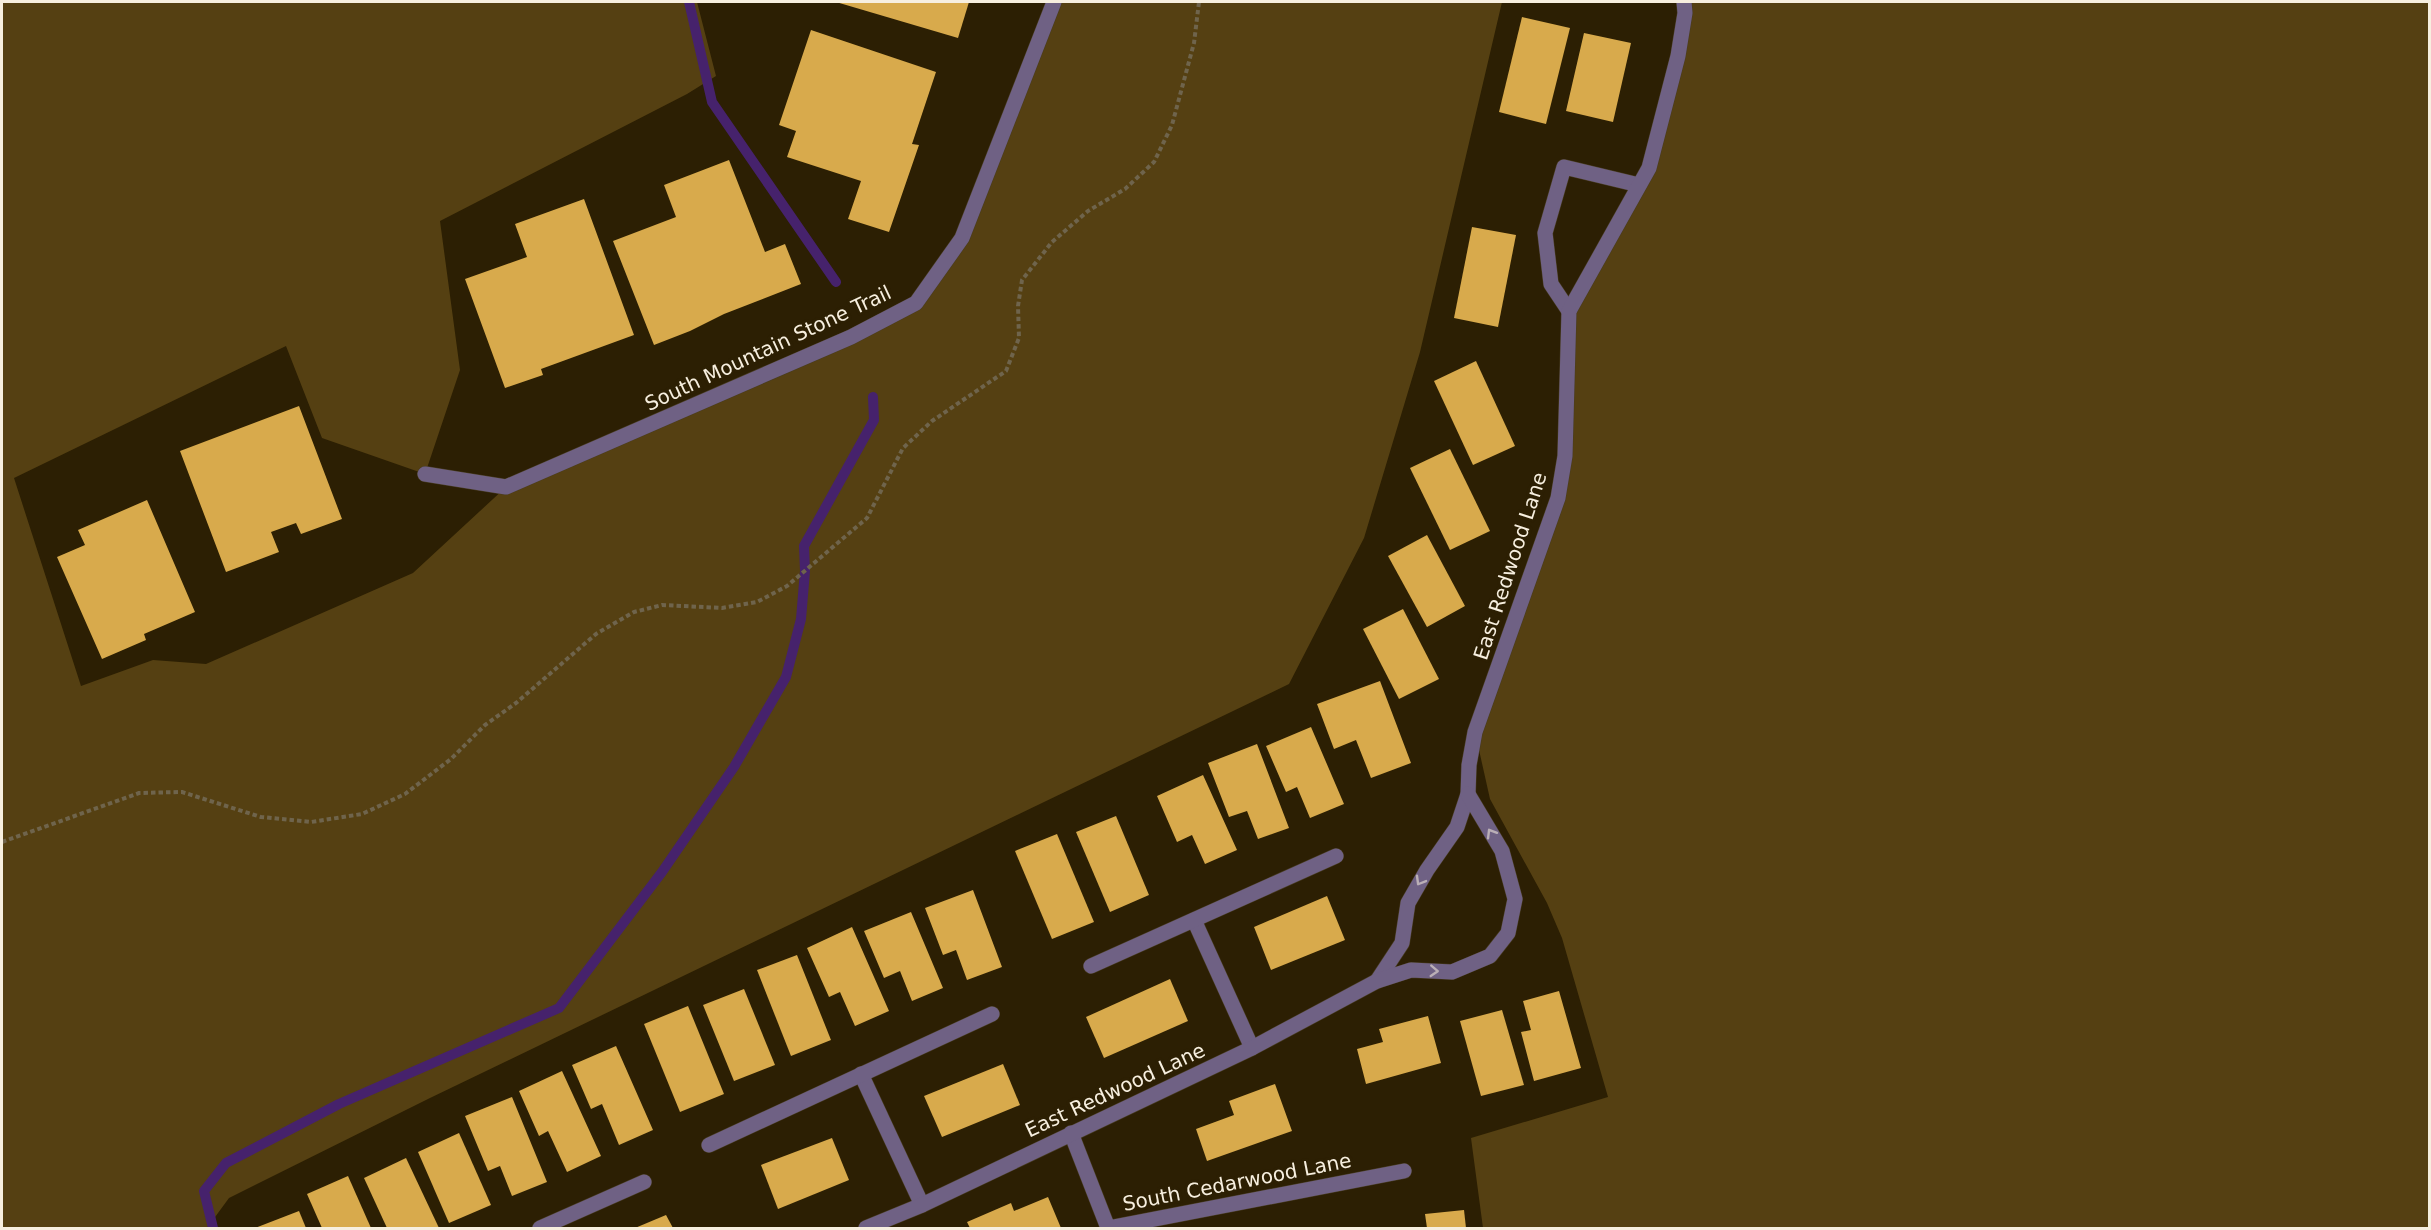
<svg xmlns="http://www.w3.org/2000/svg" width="2431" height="1230" font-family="'DejaVu Sans',sans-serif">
  <rect width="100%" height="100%" fill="#2c1f03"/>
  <g fill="#554012">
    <polygon points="2,2 697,2 716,76 687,94 440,221 460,370 425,474 322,438 286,346 14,478 81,686 153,660 206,664 413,573 506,487 916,303 962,238 1054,2 1502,2 1420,352 1364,538 1289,684 430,1098 229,1198 207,1228 2,1228"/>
    <polygon points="1684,2 2429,2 2429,1228 1483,1228 1471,1138 1608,1097 1562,938 1547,903 1490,799 1475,732 1558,498 1569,311 1649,168"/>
  </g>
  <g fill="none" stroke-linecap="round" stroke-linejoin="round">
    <g stroke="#46226c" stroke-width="10">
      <polyline points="689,2 712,102 836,282"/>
      <polyline points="213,1228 204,1191 226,1163 339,1104 559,1008 662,872 734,767 786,677 801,619 805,571 804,546 874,420 873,397"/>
    </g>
  </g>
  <g fill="#d8aa4c">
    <polygon points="836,2 969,2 958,38"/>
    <polygon points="1522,17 1570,28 1546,124 1499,112"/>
    <polygon points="811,30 936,72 912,144 919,145 889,232 848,219 861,181 787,157 796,131 779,125"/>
    <polygon points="1584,33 1631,43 1613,122 1566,111"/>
    <polygon points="729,160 765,252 785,244 801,284 724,314 690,331 654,345 613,241 676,217 664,185"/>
    <polygon points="584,199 634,335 541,369 543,375 505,388 465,279 527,257 515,224"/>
    <polygon points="1472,227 1516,235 1498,327 1454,318"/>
    <polygon points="1476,361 1515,446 1473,465 1434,381"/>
    <polygon points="299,406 342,519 301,534 296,523 271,532 279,552 226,572 180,451"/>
    <polygon points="1450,449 1490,531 1450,550 1410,468"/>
    <polygon points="147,500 195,612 144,634 146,640 102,659 57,557 85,545 78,530"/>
    <polygon points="1427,535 1465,606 1427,627 1388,556"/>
    <polygon points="1403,609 1439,679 1399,699 1363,629"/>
    <polygon points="1380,681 1411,763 1371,778 1356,740 1334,749 1317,704"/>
    <polygon points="1311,727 1344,804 1310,818 1297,787 1286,792 1266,746"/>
    <polygon points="1257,744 1289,828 1258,839 1247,811 1229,817 1208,763"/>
    <polygon points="1203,775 1237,850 1205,864 1192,835 1177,842 1157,796"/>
    <polygon points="1116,816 1149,895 1110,912 1076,832"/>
    <polygon points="1057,834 1094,922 1052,939 1015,851"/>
    <polygon points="973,890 1002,967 967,980 956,950 943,955 925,908"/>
    <polygon points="1327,896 1345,940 1271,970 1254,927"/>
    <polygon points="911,912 943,988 912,1001 900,971 884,978 864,931"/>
    <polygon points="852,927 889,1011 855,1026 840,992 829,997 807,948"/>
    <polygon points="797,955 831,1040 791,1056 757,970"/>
    <polygon points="1170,979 1188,1021 1104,1058 1086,1017"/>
    <polygon points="744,989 775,1065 734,1081 703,1005"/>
    <polygon points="1559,991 1581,1068 1534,1081 1521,1032 1531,1030 1523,1001"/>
    <polygon points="688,1006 724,1094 680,1112 644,1024"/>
    <polygon points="1502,1010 1524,1085 1481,1096 1460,1021"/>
    <polygon points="1428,1016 1441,1063 1366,1084 1357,1049 1383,1042 1379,1029"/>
    <polygon points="616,1046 653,1130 619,1145 602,1104 591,1109 572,1065"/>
    <polygon points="1003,1064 1020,1105 942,1137 924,1096"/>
    <polygon points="562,1071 601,1156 567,1172 548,1131 539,1136 519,1091"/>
    <polygon points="1275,1084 1292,1131 1207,1161 1196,1129 1234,1115 1229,1101"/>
    <polygon points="512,1097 547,1182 512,1196 500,1166 488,1171 465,1116"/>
    <polygon points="459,1133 491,1205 449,1223 418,1152"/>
    <polygon points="832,1138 849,1180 778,1209 761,1165"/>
    <polygon points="406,1158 439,1228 387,1228 364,1178"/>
    <polygon points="348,1176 371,1228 322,1228 307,1194"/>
    <polygon points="1048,1197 1061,1228 970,1228 967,1222 1011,1203 1014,1211"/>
    <polygon points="1464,1210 1466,1228 1427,1228 1425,1214"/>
    <polygon points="299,1211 306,1228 255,1228"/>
    <polygon points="666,1215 673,1228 635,1228"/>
  </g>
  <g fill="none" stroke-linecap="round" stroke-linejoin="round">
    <defs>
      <g id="minor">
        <polyline points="1569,311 1551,284 1545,233 1564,167 1639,185"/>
        <polyline points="425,474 506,487 851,337 916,303 962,238 1054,2"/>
        <polyline points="1194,920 1252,1048"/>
        <polyline points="1091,966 1336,856"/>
        <polyline points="1377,981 1402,943 1408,903 1427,870 1457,827 1468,794 1469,765 1475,732 1558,498 1565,456 1569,311 1649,168 1678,56 1685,13 1684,2"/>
        <polyline points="861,1074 922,1205"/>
        <polyline points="1071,1133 1108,1228 1404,1171"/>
        <polyline points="709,1145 992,1014"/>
        <polyline points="540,1228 644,1182"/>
        <polyline points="866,1228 922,1205 1252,1048 1377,981 1411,970 1452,972 1490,956 1508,933 1515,899 1502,851 1468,794"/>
      </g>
    </defs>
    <use href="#minor" stroke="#483c22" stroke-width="16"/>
    <polyline stroke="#6f644c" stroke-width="4" stroke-dasharray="4.5 3" stroke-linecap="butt" points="2,842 139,793 182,792 261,817 311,822 362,814 405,794 451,759 485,725 516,703 596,634 634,612 662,605 722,608 757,602 787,586 867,518 903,448 932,421 1006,371 1019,338 1018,306 1022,280 1052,242 1088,211 1125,189 1154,162 1172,125 1194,43 1199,2"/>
    <use href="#minor" stroke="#6f6184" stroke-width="15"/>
  </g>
  <defs><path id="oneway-chevron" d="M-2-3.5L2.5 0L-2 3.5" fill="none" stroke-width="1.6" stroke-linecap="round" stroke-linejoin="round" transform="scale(1.5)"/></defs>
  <g stroke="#baafb6">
    <use href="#oneway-chevron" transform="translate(1491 833) rotate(-121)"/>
    <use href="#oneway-chevron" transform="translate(1420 881) rotate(120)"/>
    <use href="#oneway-chevron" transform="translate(1434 971) rotate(3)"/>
  </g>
  <g text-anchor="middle" stroke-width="6" stroke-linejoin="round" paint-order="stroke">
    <g font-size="20" fill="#f7efdf" stroke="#2c1f03">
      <text transform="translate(768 348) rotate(-25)" y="7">South Mountain Stone Trail</text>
      <text transform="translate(1510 566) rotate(-72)" y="7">East Redwood Lane</text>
      <text transform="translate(1115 1090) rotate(-25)" y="7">East Redwood Lane</text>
      <text transform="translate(1237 1182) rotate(-11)" y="7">South Cedarwood Lane</text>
    </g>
  </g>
  <rect width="2431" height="1230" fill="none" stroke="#f7efdf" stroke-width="6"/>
</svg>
